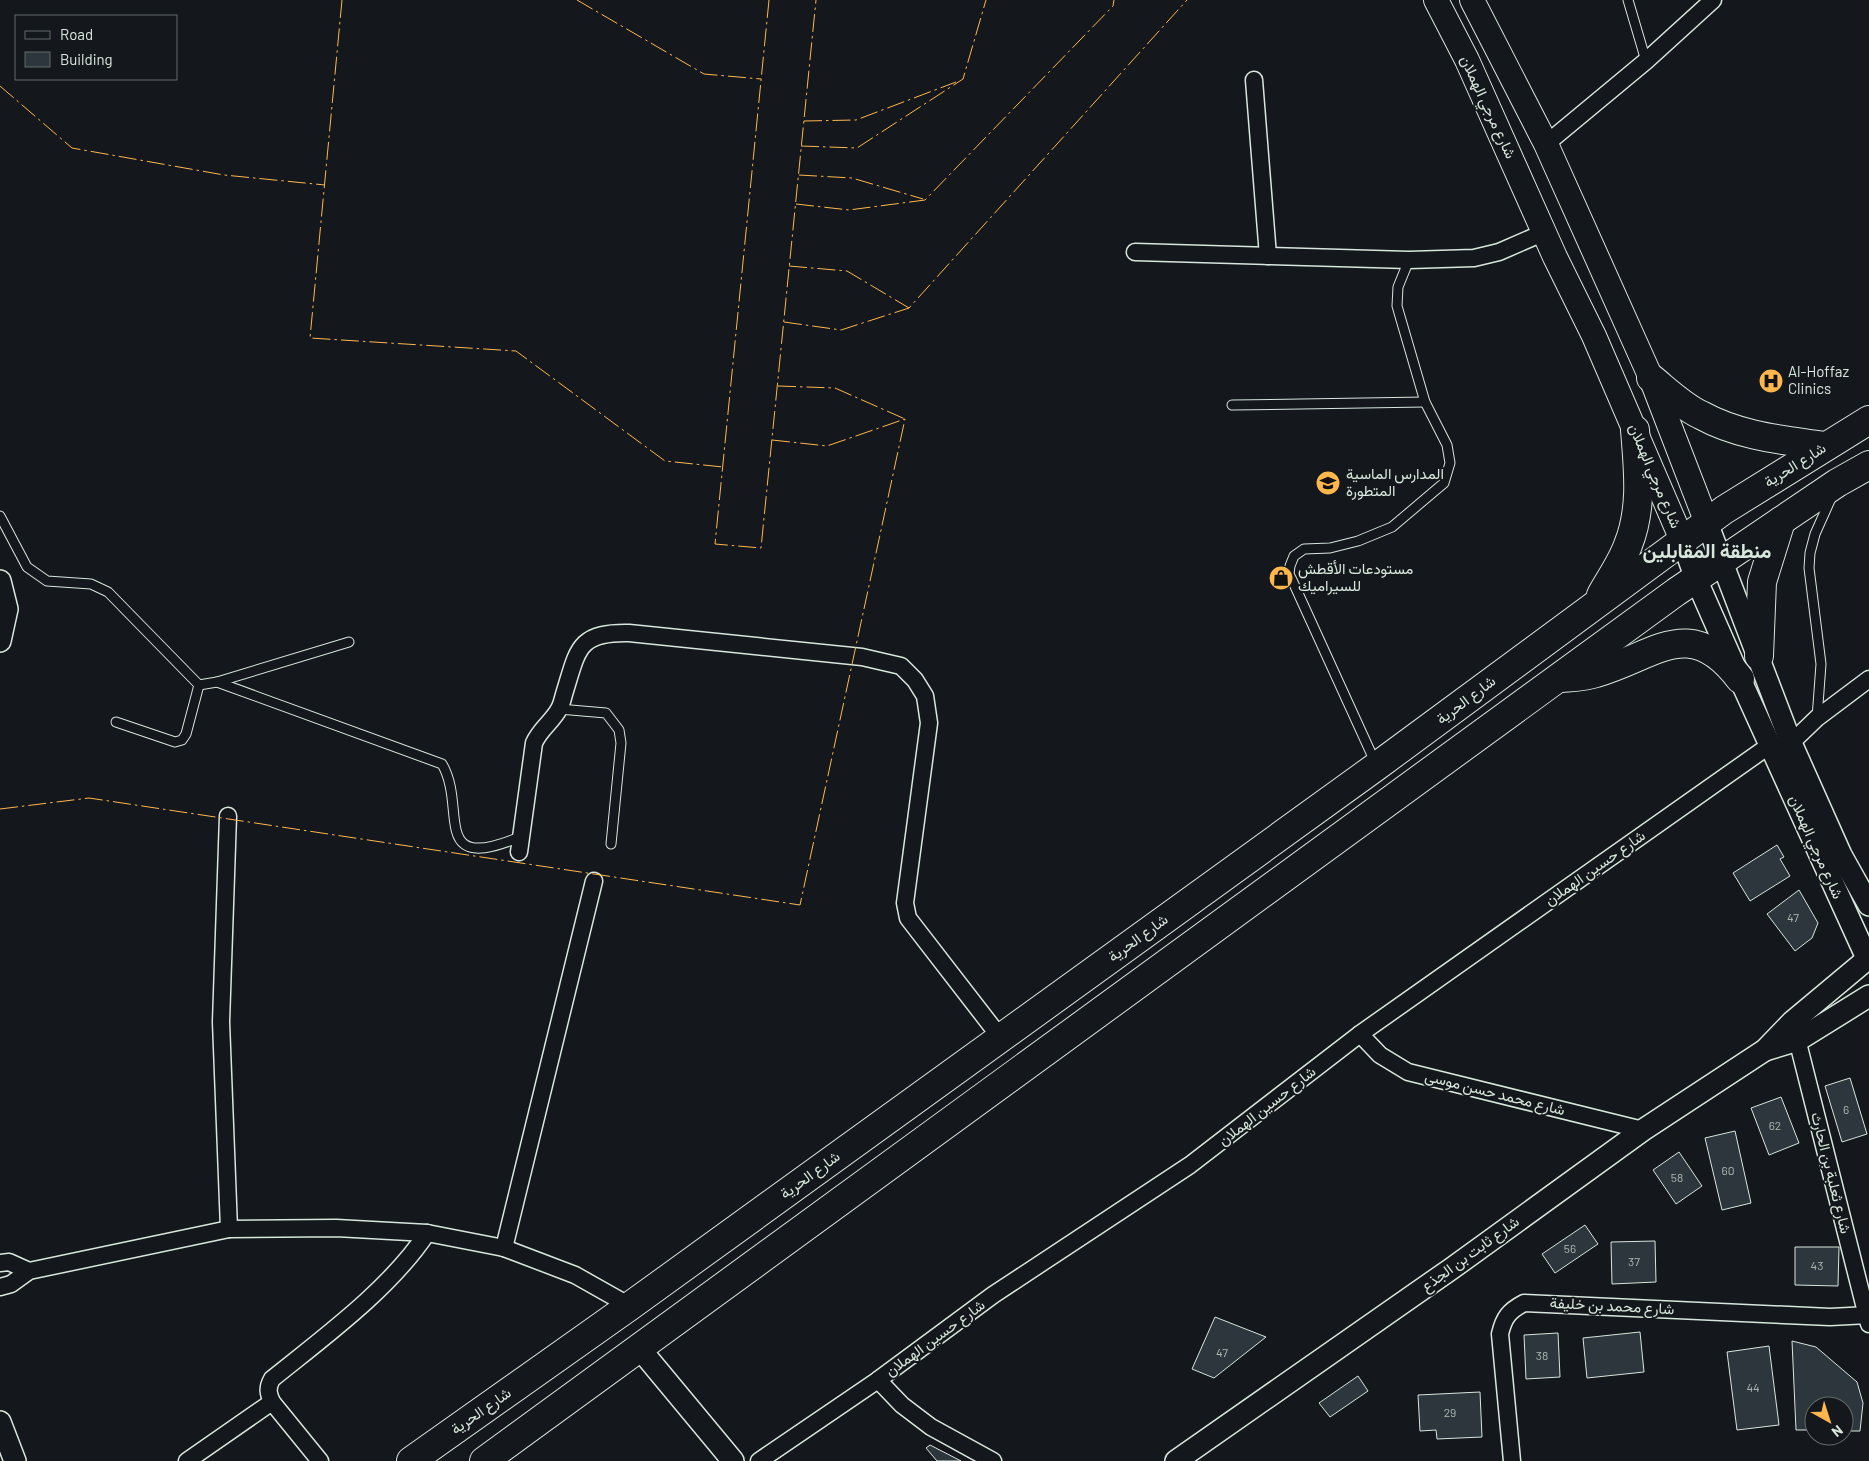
<svg xmlns="http://www.w3.org/2000/svg" width="1869" height="1461" font-family="Barlow,Vazirmatn,sans-serif">
  <rect width="100%" height="100%" fill="#14181c"/>
  <g fill="#2c363c" stroke="#d8e6dc">
    <polygon points="1777,845 1784,857 1780,859 1790,876 1750,901 1733,873"/>
    <polygon points="1799,890 1818,923 1812,938 1795,951 1767,914"/>
    <polygon points="1850,1078 1867,1134 1842,1142 1825,1086"/>
    <polygon points="1781,1097 1799,1143 1769,1155 1751,1108"/>
    <polygon points="1735,1131 1751,1203 1722,1210 1705,1138"/>
    <polygon points="1679,1152 1702,1186 1676,1204 1653,1170"/>
    <polygon points="1585,1225 1598,1244 1555,1273 1542,1254"/>
    <polygon points="1655,1241 1656,1282 1612,1284 1611,1242"/>
    <polygon points="1795,1247 1839,1247 1838,1286 1795,1285"/>
    <polygon points="1215,1317 1266,1337 1214,1378 1192,1369"/>
    <polygon points="1640,1332 1644,1372 1587,1378 1583,1338"/>
    <polygon points="1558,1333 1560,1377 1526,1379 1524,1335"/>
    <polygon points="1792,1341 1816,1347 1857,1382 1863,1403 1860,1431 1844,1431 1844,1406 1814,1406 1814,1430 1796,1430"/>
    <polygon points="1769,1346 1779,1425 1737,1430 1727,1352"/>
    <polygon points="1358,1376 1368,1391 1330,1417 1319,1403"/>
    <polygon points="1480,1392 1482,1437 1437,1439 1436,1430 1420,1431 1418,1395"/>
    <polygon points="930,1445 961,1461 937,1461 926,1448"/>
  </g>
  <g fill="none" stroke-linecap="round" stroke-linejoin="round">
    <defs>
      <g id="service">
        <polyline points="1628,0 1646,61"/>
        <polyline points="1232,405 1425,402"/>
        <polyline points="0,516 27,567 47,581 91,584 108,592 199,685 217,682 349,642"/>
        <path d="M217 682 442 764C468 808 428 876 522 836"/>
        <polyline points="559,709 606,713 619,730 621,743 611,844"/>
        <polyline points="1817,718 1821,664 1809,568 1810,553 1815,534 1832,496"/>
        <polyline points="116,722 175,742 182,740 186,734 199,685"/>
        <polyline points="1376,764 1293,582 1289,574 1290,566 1294,556 1304,549 1330,548 1358,541 1392,527 1444,483 1450,463 1447,445 1425,402 1397,306 1398,287 1409,260"/>
      </g>
      <g id="minor">
        <polyline points="1254,80 1268,256"/>
        <polyline points="1546,144 1646,61 1713,0"/>
        <polyline points="1135,252 1409,260 1474,258 1499,252 1545,232"/>
        <polyline points="1791,743 1817,718 1869,679"/>
        <polyline points="228,816 221,1022 229,1229"/>
        <path d="M519 852 534 743C540 729 552 722 559 709 562 704 563 697 565 691 578 649 578 632 629 633L862 657 901 666 915 680 925 696 929 723 905 903 908 918 1000 1037"/>
        <polyline points="1795,1031 1869,1324"/>
        <polyline points="1360,1034 1380,1055 1408,1072 1643,1130"/>
        <polyline points="504,1248 594,881"/>
        <polyline points="0,1263 9,1262 29,1271"/>
        <polyline points="0,1287 11,1284 29,1271 229,1229 336,1228 427,1233 504,1248 575,1275 630,1306"/>
        <polyline points="878,1380 902,1405 931,1427 993,1461"/>
        <path d="M272 1402C268 1393 267 1388 272 1379 324 1337 391 1288 427 1233"/>
        <polyline points="187,1461 272,1402 320,1461"/>
        <polyline points="759,1461 878,1380 993,1295 1190,1165 1360,1034 1770,745"/>
        <path d="M1512 1461 1500 1334C1504 1317 1509 1311 1524 1303L1830 1317 1869 1315"/>
      </g>
      <g id="tertiary">
        <polyline points="1707,523 1791,743 1841,855 1869,905"/>
        <polyline points="1682,540 1696,579 1740,679 1866,956"/>
        <polyline points="0,581 7,609 0,641"/>
        <polyline points="1765,1050 1798,1040 1869,996"/>
        <polyline points="640,1349 733,1461"/>
        <polyline points="0,1422 15,1461"/>
        <polyline points="1176,1461 1451,1269 1643,1130 1765,1050 1792,1022 1865,961"/>
      </g>
      <g id="secondary">
        <polyline points="1436,0 1467,60 1555,257 1594,336 1682,540"/>
        <polyline points="1472,0 1546,144 1651,378 1707,523"/>
      </g>
      <g id="trunk">
        <path d="M1651 378C1667 391 1682 406 1701 415 1739 436 1782 440 1824 446"/>
        <path d="M1601 595C1610 579 1622 562 1628 545 1643 508 1638 468 1635 430"/>
        <polyline points="1759,656 1762,582 1781,521"/>
        <path d="M1561 678C1573 677 1585 677 1596 673 1655 656 1690 613 1740 679"/>
        <polyline points="411,1461 630,1306 1377,766 1724,510 1869,420"/>
        <polyline points="484,1461 1676,592 1837,483 1869,465"/>
      </g>
    </defs>
    <use href="#service" stroke="#d8e6dc" stroke-width="11"/>
    <use href="#minor" stroke="#d8e6dc" stroke-width="19"/>
    <use href="#tertiary" stroke="#d8e6dc" stroke-width="24"/>
    <use href="#secondary" stroke="#d8e6dc" stroke-width="26"/>
    <use href="#trunk" stroke="#d8e6dc" stroke-width="30"/>
    <use href="#service" stroke="#14181c" stroke-width="9"/>
    <use href="#minor" stroke="#14181c" stroke-width="16"/>
    <use href="#tertiary" stroke="#14181c" stroke-width="21"/>
    <use href="#secondary" stroke="#14181c" stroke-width="24"/>
    <use href="#trunk" stroke="#14181c" stroke-width="28"/>
    <g stroke="#ffb74d" stroke-width="1" stroke-dasharray="18 4 2.5 4" stroke-linecap="butt">
      <polyline points="342,0 310,338 516,351 665,461 723,467"/>
      <polyline points="577,0 704,74 761,79"/>
      <polyline points="769,0 715,544 761,548 816,0"/>
      <polyline points="0,86 72,148 224,175 325,185"/>
      <polyline points="804,121 856,120 956,82"/>
      <polyline points="801,146 857,148 963,79 986,0"/>
      <polyline points="799,175 852,178 923,199"/>
      <polyline points="796,204 849,210 925,200 1113,6 1114,0"/>
      <polyline points="789,266 847,271 909,308"/>
      <polyline points="784,322 841,330 909,308 1187,0"/>
      <polyline points="778,386 835,388 905,419"/>
      <polyline points="772,440 827,446 905,419"/>
      <polyline points="0,809 89,798 800,905 905,419"/>
    </g>
  </g>
  <defs>
    <symbol id="hospital-disc" viewBox="-11 -11 22 22"><circle r="9.5" fill="#ffb74d" stroke="#14181c"/><path d="M-5-5h3v3.5h4V-5h3V5h-3V1.5h-4V5h-3Z" fill="#111"/></symbol>
    <symbol id="school-disc" viewBox="-11 -11 22 22"><circle r="9.5" fill="#ffb74d" stroke="#14181c"/><path d="M0-5L7-2L0 1L-7-2ZM-4 1L0 2.5L4 1V4Q0 6-4 4Z" fill="#111"/></symbol>
    <symbol id="shop-disc" viewBox="-11 -11 22 22"><circle r="9.5" fill="#ffb74d" stroke="#14181c"/><path d="M-5-2.5h2.3a2.7 3.5 0 0 1 5.4 0H5L5.5 6h-11ZM-1.5-2.5h3a1.5 2.3 0 0 0-3 0Z" fill="#111"/></symbol>
  </defs>
  <g fill-rule="evenodd">
    <use href="#hospital-disc" x="1757" y="367" width="28" height="28"/>
    <use href="#school-disc" x="1314" y="469" width="28" height="28"/>
    <use href="#shop-disc" x="1267" y="564" width="28" height="28"/>
  </g>
  <g text-anchor="middle" stroke-width="4" stroke-linejoin="round" paint-order="stroke">
    <g font-size="12" fill="#adbab4">
      <text x="1793" y="922">47</text>
      <text x="1846" y="1114">6</text>
      <text x="1775" y="1130">62</text>
      <text x="1728" y="1175">60</text>
      <text x="1677" y="1182">58</text>
      <text x="1570" y="1253">56</text>
      <text x="1634" y="1266">37</text>
      <text x="1817" y="1270">43</text>
      <text x="1222" y="1357">47</text>
      <text x="1542" y="1360">38</text>
      <text x="1753" y="1392">44</text>
      <text x="1450" y="1417">29</text>
    </g>
    <g font-size="15" fill="#d8e6dc" stroke="#14181c">
      <text transform="translate(1488 107) rotate(65)" y="5">شارع مرجي الهملان</text>
      <text transform="translate(1795 465) rotate(-32)" y="5">شارع الحرية</text>
      <text transform="translate(1655 476) rotate(67)" y="5">شارع مرجي الهملان</text>
      <text transform="translate(1466 700) rotate(-37)" y="5">شارع الحرية</text>
      <text transform="translate(1816 847) rotate(66)" y="5">شارع مرجي الهملان</text>
      <text transform="translate(1595 868) rotate(-35)" y="5">شارع حسين الهملان</text>
      <text transform="translate(1138 938) rotate(-36)" y="5">شارع الحرية</text>
      <text transform="translate(1495 1093) rotate(14)" y="5">شارع محمد حسن موسى</text>
      <text transform="translate(1267 1106) rotate(-38)" y="5">شارع حسين الهملان</text>
      <text transform="translate(1831 1173) rotate(76)" y="5">شارع ثعلبة بن الحارث</text>
      <text transform="translate(810 1175) rotate(-36)" y="5">شارع الحرية</text>
      <text transform="translate(1470 1254) rotate(-36)" y="5">شارع ثابت بن الجذع</text>
      <text transform="translate(1612 1306) rotate(3)" y="5">شارع محمد بن خليفة</text>
      <text transform="translate(935 1338) rotate(-36)" y="5">شارع حسين الهملان</text>
      <text transform="translate(481 1411) rotate(-35)" y="5">شارع الحرية</text>
    </g>
    <g font-size="15" fill="#d8e6dc" stroke="#14181c" text-anchor="start">
      <text x="1788" y="377">Al-Hoffaz<tspan x="1788" dy="17">Clinics</tspan></text>
      <text x="1346" y="479">المدارس الماسية<tspan x="1346" dy="17">المتطورة</tspan></text>
      <text x="1298" y="574">مستودعات الأقطش<tspan x="1298" dy="17">للسيراميك</tspan></text>
    </g>
    <g font-size="20" font-weight="bold" fill="#d8e6dc" stroke="#14181c">
      <text x="1707" y="558">منطقة المقابلين</text>
    </g>
  </g>
  <rect x="15" y="15" width="162" height="65" fill="#14181c" stroke="#626a69"/>
  <rect x="25" y="31" width="25" height="8" fill="#14181c" stroke="#626a69"/>
  <text x="60" y="40" font-size="15" fill="#d8e6dc">Road</text>
  <rect x="25" y="52" width="25" height="15" fill="#2c363c" stroke="#626a69"/>
  <text x="60" y="65" font-size="15" fill="#d8e6dc">Building</text>
  <g transform="translate(1829 1421) rotate(141)"><circle r="24" fill="#14181c" stroke="#626a69"/>
  <path d="M0-4L9 19L0 12L-9 19Z" fill="#ffb74d"/>
  <text y="-8" font-size="14" font-weight="bold" text-anchor="middle" fill="#d8e6dc">N</text>
  </g>
</svg>
